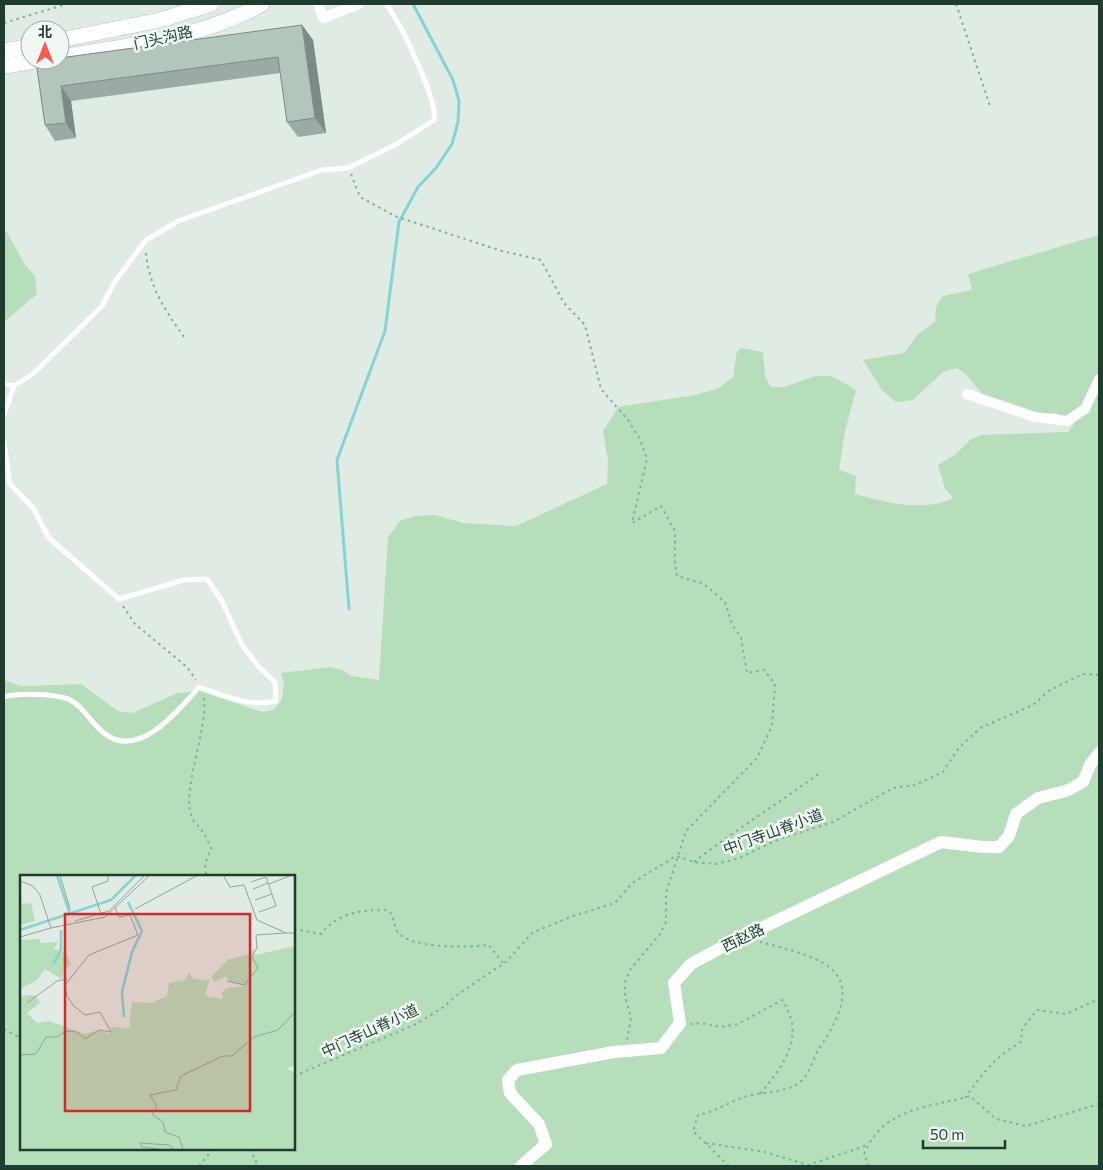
<svg xmlns="http://www.w3.org/2000/svg" width="1103" height="1170" font-family="Commissioner,'Noto Sans SC',sans-serif">
  <rect width="100%" height="100%" fill="#dfebe3"/>
  <g fill="#b6deba" fill-rule="evenodd">
    <polygon points="4,232 7,232 25,265 35,276 37,294 4,322"/>
    <path d="M1099 235V1166H4V680L21 686 81 684 118 711 132 713 178 693 200 691 262 712 273 710 282 700 284 685 281 673 330 667 342 670 352 676 379 680 388 537 400 521 416 516 435 515 463 523 516 526 607 484 608 460 603 431 618 407 695 395 717 389 733 377 737 351 741 348 763 352 765 376 770 386C791 393 812 368 835 378 842 381 849 386 856 390L845 431 839 470 856 476 855 494C886 502 922 513 953 498L945 488 938 465 955 455 971 439 981 435 1068 432 1074 424 1071 419 1055 413 1038 414 987 400 966 374 957 368 943 372 913 400 896 402 882 390 863 360 904 353 918 334 935 322 936 307 943 296 972 290 968 274ZM21 876H294V1149H21Z"/>
  </g>
  <g fill="none" stroke-linecap="round" stroke-linejoin="round">
    <polyline stroke="#83d4d3" stroke-width="3" points="349,609 337,460 385,331 399,222 418,187 436,168 452,144 458,122 459,101 453,80 413,4"/>
    <defs>
      <g id="secondary">
        <polyline points="60,40 160,20 211,4"/>
        <polyline points="4,51 30,46"/>
        <path d="M60 57C128 46 201 38 262 4"/>
        <polyline points="4,66 40,60"/>
      </g>
    </defs>
    <use href="#secondary" stroke="#b1cbbd" stroke-width="16"/>
    <g stroke="#7db198" stroke-width="2" stroke-dasharray="2.5 4" stroke-linecap="butt">
      <polyline points="956,4 990,106"/>
      <polyline points="4,23 67,4"/>
      <polyline points="351,174 360,197 395,216 502,251 541,260 564,303 585,325 601,389 628,420 640,439 647,459 632,523 661,506 675,531 675,564 677,576 704,584 725,602 732,624 741,638 747,673 764,670 775,684 772,726 757,758 686,831 666,893 666,922 660,934 630,970 625,982 625,996 631,1018 627,1040"/>
      <path d="M146 253C150 290 166 311 186 340"/>
      <polyline points="123,606 135,624 187,667 196,680"/>
      <path d="M204 698C208 731 179 796 193 819 194 823 198 825 200 828 205 834 208 842 211 848L205 864 206 876"/>
      <path d="M694 862C735 830 779 803 821 772"/>
      <path d="M294 929 321 934C339 912 361 910 388 910 395 917 393 924 397 931 410 950 469 947 489 945L503 963"/>
      <path d="M690 1024 701 1023 720 1027 738 1024 782 1000C807 1036 783 1066 760 1094"/>
      <polyline points="4,1029 21,1038"/>
      <polyline points="294,1076 414,1025 442,1008 461,992 506,962 532,933 570,917 615,903 632,883 676,856 694,862 716,864 739,858 779,839 833,822 893,788 915,785 943,772 958,749 980,728 1033,705 1050,690 1083,674 1099,675"/>
      <path d="M965 1098C981 1075 996 1056 1021 1042L1022 1029 1037 1010 1066 1014 1099 999"/>
      <polyline points="706,1143 765,1152 808,1165 868,1145"/>
      <polyline points="250,1149 258,1166"/>
      <polyline points="199,1166 213,1149"/>
      <path d="M729 1166 693 1131 698 1115C714 1112 728 1103 744 1097 760 1092 781 1093 796 1085 810 1077 812 1059 820 1047 871 972 829 959 760 942"/>
      <path d="M869 1166 864 1154C884 1107 927 1108 970 1096L996 1119 1026 1126 1099 1104"/>
    </g>
    <g stroke="#fff" stroke-width="5">
      <polyline points="4,384 14,386"/>
      <path d="M4 415 14 386 34 373 102 306 114 283 145 241 178 221 322 170 348 168 395 145 434 120C438 100 400 22 386 4"/>
      <path d="M4 442 10 484 33 508 49 538 119 599 184 580 207 579 222 601 242 645 259 667 275 682 276 701C248 707 225 696 199 687 179 710 138 761 104 733 92 724 85 709 72 701 59 693 18 693 4 697"/>
    </g>
    <g stroke="#fff" stroke-width="10">
      <polyline points="318,4 323,18 359,4"/>
      <polyline points="967,394 1035,417 1067,421 1085,409 1099,379"/>
    </g>
    <polyline stroke="#fff" stroke-width="12" points="521,1166 546,1144 539,1124 510,1093 508,1080 517,1070 614,1052 661,1048 680,1023 674,983 691,964 726,945 941,842 983,847 999,847 1009,836 1016,814 1038,798 1066,791 1083,782 1090,765 1099,753"/>
    <use href="#secondary" stroke="#fff" stroke-width="15"/>
  </g>
  <polygon fill="#9baaa2" points="302,25 313,40 326,133 298,137 287,122 280,73 71,101 76,138 55,141 45,125 36,61"/>
  <g fill="#7e8b84">
    <polygon points="302,25 313,40 326,133 315,118"/>
    <polygon points="61,86 71,101 76,138 66,123"/>
  </g>
  <polygon fill="#b4c6bc" stroke="#7e8b84" points="302,25 315,118 287,122 278,57 61,86 66,123 45,125 36,61 43,60 60,60 60,58"/>
  <g text-anchor="middle" stroke-width="5" stroke-linejoin="round" paint-order="stroke">
    <g font-size="15" fill="#1f3c2f" stroke="#eff8f2">
      <text transform="translate(163 38) rotate(-13)" y="5">门头沟路</text>
      <text transform="translate(773 832) rotate(-20)" y="5">中门寺山脊小道</text>
      <text transform="translate(743 938) rotate(-26)" y="5">西赵路</text>
      <text transform="translate(370 1031) rotate(-25)" y="5">中门寺山脊小道</text>
    </g>
  </g>
  <g transform="translate(20 875)">
    <rect width="275" height="275" fill="#dfebe3"/>
    <path d="M0 26 3 29 11 28 15 46 0 50ZM20 64V68L38 67 34 74 46 78 51 89 44 96 42 104 25 94 17 105 0 114V65ZM275 71V190L266 194 275 197V275H0V121L15 120 20 128 7 138 17 148 29 146 65 159 79 155 89 159 92 152 109 153 112 127 132 128 147 121 149 108 165 105 169 98 174 104 189 105 186 118 188 122 203 124 202 117 208 113 225 111 210 107 206 101 195 107 191 102 207 85 230 79 234 73 235 80Z" fill="#b6deba"/>
    <path fill="none" stroke="#83d4d3" stroke-width="2.5" d="M37 0 50 39M0 55 91 25 116 0M33 90 41 75V55M104 142 102 117 112 77 122 56 108 27"/>
    <path fill="none" stroke="#92a59b" stroke-width="1" d="M40 0 50 34M203 0 210 12 224 10 237 45 266 58H275M0 6 13 11 20 20 31 53 85 42 130 0M231 7 246 2 256 31 239 37M249 9 272 0M233 14 248 8M235 25 252 19M115 34 178 0M81 39 72 12 88 6V0M55 46 89 36 125 0M0 62 31 53M207 106 224 110 238 93 232 82 237 73 236 60 266 58M7 128 37 106 47 104M0 180 16 179 26 162H37L46 156 57 157 65 164 79 155 91 157 80 137 65 140 53 130 47 121 45 110 69 80 118 60 110 40 99 42 95 32M145 275 122 272 120 268 149 270 155 275M163 275 159 262 145 257 143 247 132 239 137 231 130 220 156 215 161 201 203 181H212L234 162 258 155 275 137"/>
    <path fill="#d62828" fill-opacity="0.15" stroke="#d62828" stroke-width="2.5" d="M45 39H230V236H45Z"/>
    <rect width="275" height="275" fill="none" stroke="#1f3c2f" stroke-width="2.5"/>
  </g>
  <rect width="1103" height="1170" fill="none" stroke="#1f3c2f" stroke-width="10"/>
  <g transform="translate(45 45)"><circle r="24" fill="#eff8f2" stroke="#9cada4"/>
  <path d="M0-4L9 19L0 12L-9 19Z" fill="#fa5b4e"/>
  <text y="-8" font-size="14" font-weight="bold" text-anchor="middle" fill="#1f3c2f">北</text>
  </g>
  <path d="M923 1140v8h82v-8" fill="none" stroke="#1f3c2f" stroke-width="2.5"/>
  <text x="930" y="1140" font-size="15" fill="#1f3c2f" stroke="#eff8f2" stroke-width="4" paint-order="stroke">50 m</text>
</svg>
